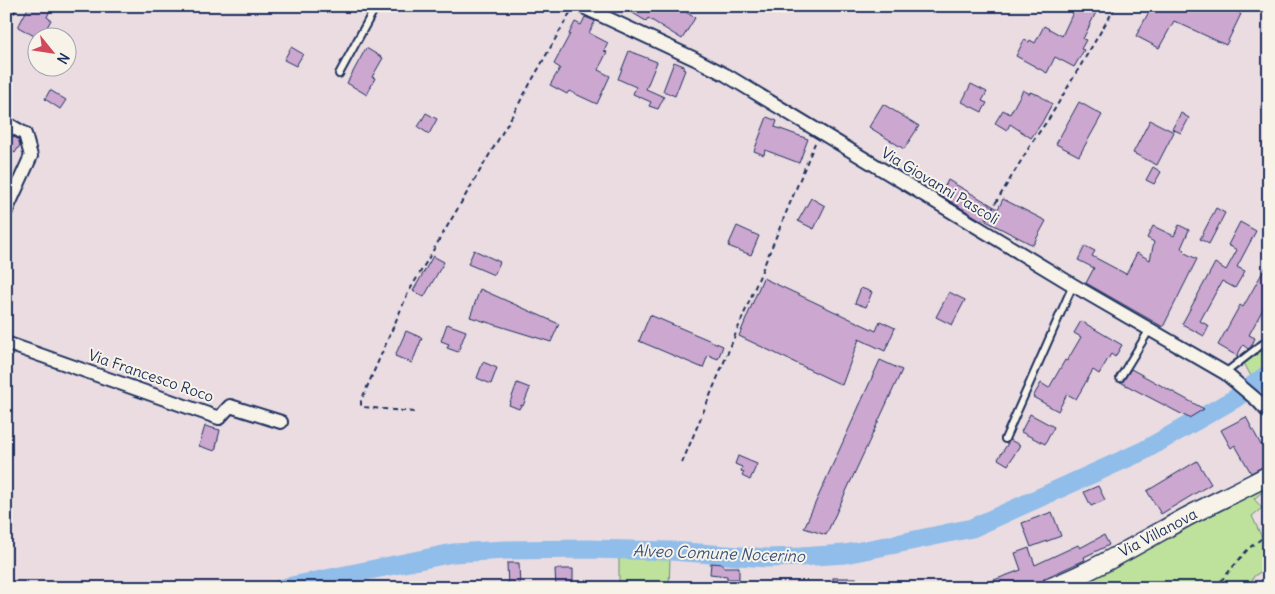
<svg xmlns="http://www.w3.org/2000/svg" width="1275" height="594" font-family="Delius,sans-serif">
  <rect width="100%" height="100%" fill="#eadce1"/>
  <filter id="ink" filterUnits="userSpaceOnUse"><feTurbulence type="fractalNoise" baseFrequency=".02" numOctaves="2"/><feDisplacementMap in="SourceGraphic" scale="10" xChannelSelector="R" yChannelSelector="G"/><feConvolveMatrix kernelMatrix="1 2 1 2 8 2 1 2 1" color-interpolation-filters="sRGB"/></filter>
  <g filter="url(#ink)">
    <g fill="#bee29c" stroke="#6c887d">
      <polygon points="1269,343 1269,364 1252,378 1244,363"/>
      <polygon points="1269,484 1269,486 1254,499 1262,508 1252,516 1264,542 1269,539 1269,567 1254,576 1248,588 1062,588"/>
      <polygon points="619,555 670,558 669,588 619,588"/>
    </g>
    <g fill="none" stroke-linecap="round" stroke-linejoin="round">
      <polyline stroke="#90bde9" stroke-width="19" points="282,588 453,553 506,550 588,549 671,551 767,558 800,557 845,554 901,543 972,528 1143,451 1236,398 1269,373"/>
    </g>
    <g fill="#cca7d0" stroke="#1b2f5e">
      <polygon points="29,6 52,6 47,17 51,20 41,38 38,38 18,27"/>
      <polygon points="621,6 690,6 686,12 695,18 682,39 648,18 646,21"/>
      <polygon points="1076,6 1099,6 1083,39 1086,40 1081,49 1084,50 1074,67 1055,57 1047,73 1016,56 1024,40 1029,42 1030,40 1035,43 1044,26 1062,36"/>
      <polygon points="1152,6 1226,6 1241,14 1226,45 1174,21 1159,48 1136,36"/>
      <polygon points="585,17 595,21 589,33 608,43 604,51 607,52 598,70 610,76 597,104 569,91 567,94 550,85 560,68 554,64 570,34 569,34 575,22 581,25"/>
      <polygon points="291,47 303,54 296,66 284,60"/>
      <polygon points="366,48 383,58 372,77 375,78 367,95 347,83"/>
      <polygon points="629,51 657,62 646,89 664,97 658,109 649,106 651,102 633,94 636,87 618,79"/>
      <polygon points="674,62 684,66 683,69 685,70 675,96 663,91"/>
      <polygon points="971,84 987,92 982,101 987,103 982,112 962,102"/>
      <polygon points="50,90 66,100 60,109 45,99"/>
      <polygon points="1023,90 1030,94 1030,92 1039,95 1052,104 1041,124 1031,138 1010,124 1007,130 995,123 1003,110 1010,114"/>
      <polygon points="1079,102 1102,115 1079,156 1056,144"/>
      <polygon points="883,104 919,126 904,149 869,127"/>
      <polygon points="426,113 437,119 429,134 418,127"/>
      <polygon points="1181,113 1189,118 1181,133 1172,129"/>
      <polygon points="767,117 777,121 775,127 808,139 799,163 765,150 764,155 754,151"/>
      <polygon points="1150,120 1174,132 1157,165 1133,153"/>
      <polygon points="6,133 18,139 20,145 15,153 6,148"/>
      <polygon points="1153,167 1161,172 1154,184 1146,180"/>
      <polygon points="948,180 998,209 1003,199 1046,221 1033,245 982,219 981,220 940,195"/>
      <polygon points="811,198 825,206 814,229 798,221"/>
      <polygon points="1216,208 1225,213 1209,244 1200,239"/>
      <polygon points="1240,222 1256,231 1237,267 1245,271 1235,288 1222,281 1200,321 1209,326 1204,336 1182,324 1215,263 1226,270 1237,250 1228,245"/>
      <polygon points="1179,225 1189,230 1181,248 1185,250 1183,252 1197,259 1163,327 1086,283 1094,268 1078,260 1085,246 1095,251 1092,256 1126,274 1137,253 1150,260 1154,242 1147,238 1153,226 1174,236"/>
      <polygon points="737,226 759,236 751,255 728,246"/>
      <polygon points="474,250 500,262 494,275 468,264"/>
      <polygon points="433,256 444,262 424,297 413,291"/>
      <polygon points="1269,261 1269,310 1264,307 1249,335 1255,338 1251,347 1248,349 1243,345 1237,356 1218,345 1240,305 1243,307"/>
      <polygon points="763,278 876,331 880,321 895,328 885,351 859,339 842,385 739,336"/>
      <polygon points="861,288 872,292 866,307 855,303"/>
      <polygon points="480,289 559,324 551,342 470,317"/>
      <polygon points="949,292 965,300 952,325 936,317"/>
      <polygon points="650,315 723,346 718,359 708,355 703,368 639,341"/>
      <polygon points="1081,321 1122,345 1115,357 1111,354 1099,374 1093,370 1076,399 1067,394 1058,411 1033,397 1041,383 1049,388 1065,360 1067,361 1081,337 1074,333"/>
      <polygon points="447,324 466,331 458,352 447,348 449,344 441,341"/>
      <polygon points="406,331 422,338 412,363 395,356"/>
      <polygon points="880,360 902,370 826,535 804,528"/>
      <polygon points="483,362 497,368 491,384 477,378"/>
      <polygon points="1131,369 1204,409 1189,418 1122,383"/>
      <polygon points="517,383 530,388 523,406 521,405 519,409 509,405"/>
      <polygon points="1030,414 1054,427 1045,444 1021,432"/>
      <polygon points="1246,417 1261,445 1269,440 1269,464 1264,466 1251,473 1235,445 1231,448 1221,430"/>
      <polygon points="205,426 220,430 215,451 199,446"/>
      <polygon points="1010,440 1020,445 1008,465 998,459"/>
      <polygon points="738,456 757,464 750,480 742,476 744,472 741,471 742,467 735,464"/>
      <polygon points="1197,461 1211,484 1161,514 1147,491"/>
      <polygon points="1098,486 1105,500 1091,506 1084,492"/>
      <polygon points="1052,512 1061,536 1031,547 1022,523"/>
      <polygon points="1104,535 1109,545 1084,557 1085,560 1045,578 1040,583 1026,588 976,588 975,587 1021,570 1015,553 1029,548 1035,565 1078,545 1080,548"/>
      <polygon points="507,563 519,563 520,588 508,588"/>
      <polygon points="711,563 723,564 723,567 739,567 739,579 727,579 727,576 710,574"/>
      <polygon points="555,569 573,569 573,588 556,588"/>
      <rect x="833" y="578" width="23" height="10"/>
    </g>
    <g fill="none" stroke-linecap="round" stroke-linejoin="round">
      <defs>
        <g id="service">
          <polyline points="339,74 376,6"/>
          <polyline points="1225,373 1269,339"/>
          <polyline points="1120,378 1150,329"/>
          <polyline points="1005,439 1073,285"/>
        </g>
        <g id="minor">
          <polyline points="581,6 695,59 726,75 1073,285 1225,373 1258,401 1269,413"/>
          <polyline points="6,123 25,134 31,156 6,211"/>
          <polyline points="6,343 219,418 230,406 281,422"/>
        </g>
        <path id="secondary" d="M1049 588C1095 570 1138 544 1181 520 1210 504 1240 491 1269 475"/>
      </defs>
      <use href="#service" stroke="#1b2f5e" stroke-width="10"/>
      <use href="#minor" stroke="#1b2f5e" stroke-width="16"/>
      <use href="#secondary" stroke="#1b2f5e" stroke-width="21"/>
      <g stroke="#1b2f5e" stroke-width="2" stroke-dasharray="5 4" stroke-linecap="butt">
        <polyline points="6,16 13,15 17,6"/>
        <polyline points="986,219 1033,141 1050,117 1116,6"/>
        <polyline points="414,412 363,407 361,406 361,401 408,293 508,123 571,11"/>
        <polyline points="682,463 815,143"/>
        <polyline points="1215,588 1249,548 1269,533"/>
      </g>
      <use href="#service" stroke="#f7f3e8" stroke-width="6"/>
      <use href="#minor" stroke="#f7f3e8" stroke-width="12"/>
      <use href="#secondary" stroke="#f7f3e8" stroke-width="18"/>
    </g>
  </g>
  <g text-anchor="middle" stroke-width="4" stroke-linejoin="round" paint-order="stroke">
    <g font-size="15" fill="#1b2f5e" stroke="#f7f3e8">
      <text transform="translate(940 186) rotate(31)" y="5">Via Giovanni Pascoli</text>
      <text transform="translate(151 376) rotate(19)" y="5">Via Francesco Roco</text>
      <text transform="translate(1158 533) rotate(-28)" y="5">Via Villanova</text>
    </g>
    <g font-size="16" font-style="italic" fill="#385281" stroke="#f7f3e8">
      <text transform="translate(719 553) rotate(2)" y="6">Alveo Comune Nocerino</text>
    </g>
  </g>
  <rect width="1275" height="594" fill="none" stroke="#f7f3e8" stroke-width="25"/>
  <rect x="12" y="12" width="1250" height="569" fill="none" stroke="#1b2f5e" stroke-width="2" filter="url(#ink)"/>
  <g transform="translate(52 52) rotate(120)"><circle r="24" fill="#f7f3e8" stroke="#9fa5b1"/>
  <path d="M0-4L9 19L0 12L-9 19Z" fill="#d1495b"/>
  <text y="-8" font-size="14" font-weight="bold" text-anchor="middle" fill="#1b2f5e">N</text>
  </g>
</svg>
